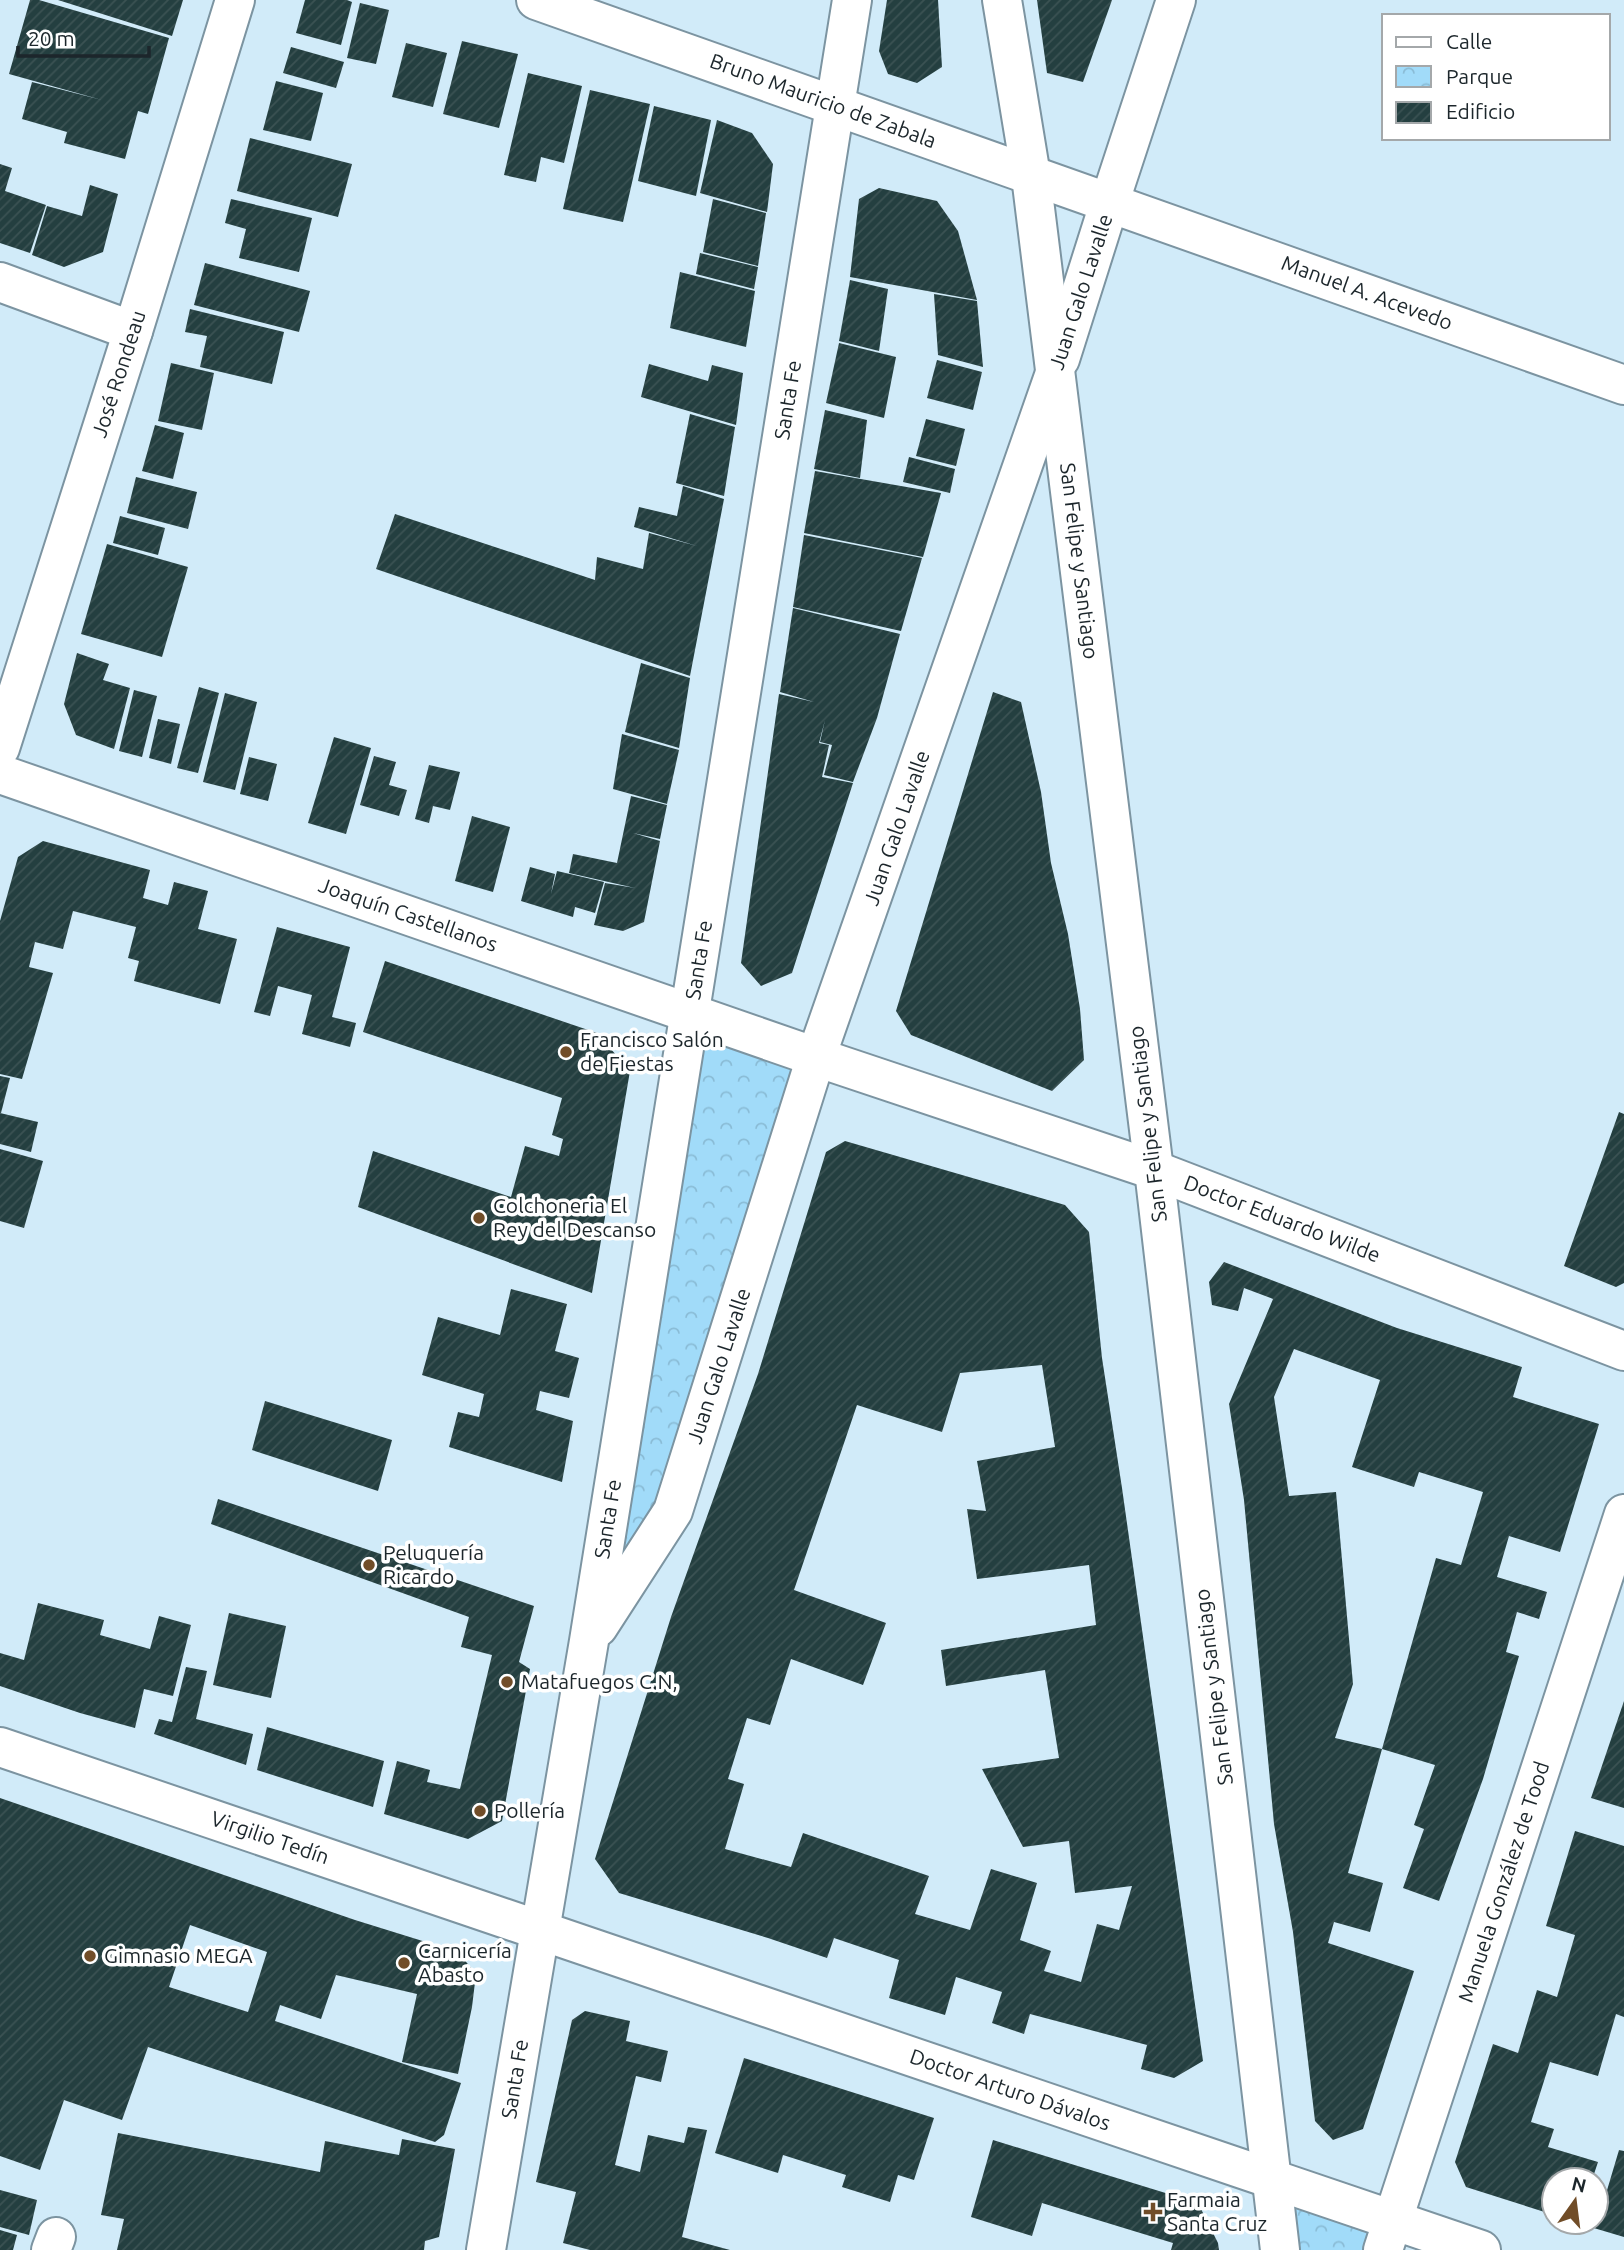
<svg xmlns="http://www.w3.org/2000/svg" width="1624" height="2250" font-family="Ubuntu,sans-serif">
  <defs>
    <pattern id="park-crowns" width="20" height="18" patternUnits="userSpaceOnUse" patternTransform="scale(1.75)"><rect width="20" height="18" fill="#a1dbf9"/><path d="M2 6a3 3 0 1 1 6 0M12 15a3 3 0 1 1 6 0" fill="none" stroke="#8abcd6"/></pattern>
    <pattern id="building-hatch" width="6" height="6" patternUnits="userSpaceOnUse" patternTransform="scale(1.75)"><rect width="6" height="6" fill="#243f40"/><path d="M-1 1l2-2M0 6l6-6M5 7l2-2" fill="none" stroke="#3b5253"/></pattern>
  </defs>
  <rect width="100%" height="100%" fill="#d1ebf9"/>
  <g fill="url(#park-crowns)">
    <polygon points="695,1019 810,1062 671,1508 597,1626"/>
    <polygon points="1278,2188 1387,2224 1378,2250 1287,2250"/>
  </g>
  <g fill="url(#building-hatch)" fill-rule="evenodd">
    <polygon points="30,0 39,0 169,38 148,114 138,111 125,159 64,143 67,132 22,119 32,82 102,100 9,74"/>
    <polygon points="58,0 183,0 172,36"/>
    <polygon points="305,0 347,0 352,2 341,45 296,33"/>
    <polygon points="887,0 938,0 942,67 917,83 888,74 879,51"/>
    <polygon points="1037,0 1112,0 1083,82 1047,73"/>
    <polygon points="360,3 389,10 376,64 347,58"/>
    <polygon points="462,41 518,54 499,128 443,114"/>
    <polygon points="406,43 447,53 433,107 392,97"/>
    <polygon points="291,47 344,62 336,88 283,73"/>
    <polygon points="528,73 582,86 564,163 541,157 536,182 504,175"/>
    <polygon points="276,81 323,93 311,141 263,130"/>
    <polygon points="590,90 650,104 623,222 563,209"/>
    <polygon points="654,106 711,120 696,196 638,181"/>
    <polygon points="717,120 752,133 773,164 767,212 700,193"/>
    <polygon points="250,138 352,164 338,217 237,191"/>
    <polygon points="0,164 12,168 5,191 46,205 30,253 0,243"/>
    <polygon points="90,185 118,194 103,252 64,267 32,255 47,206 82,216"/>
    <polygon points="879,188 937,201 958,231 977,300 850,277 859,199"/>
    <polygon points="231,199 312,218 299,272 239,258 246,229 225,223"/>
    <polygon points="713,199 766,213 758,266 703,252"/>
    <polygon points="700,253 758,267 754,289 696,274"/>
    <polygon points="205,263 310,291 299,332 194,305"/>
    <polygon points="680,272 755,291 746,347 670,328"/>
    <polygon points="850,280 888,289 879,351 839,341"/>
    <polygon points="934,294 977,301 983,367 938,355"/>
    <polygon points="190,309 284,332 272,384 200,367 207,336 185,332"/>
    <polygon points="839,343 896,357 884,418 826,403"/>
    <polygon points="937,360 982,372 973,410 927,398"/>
    <polygon points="171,363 214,373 202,430 158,421"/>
    <polygon points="649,364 708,381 712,365 743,373 736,425 641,397"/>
    <polygon points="825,410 867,420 860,478 814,469"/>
    <polygon points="690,414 735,427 724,496 676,483"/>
    <polygon points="926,419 965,429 956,466 916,456"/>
    <polygon points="155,425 184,433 173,479 142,471"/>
    <polygon points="909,457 955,469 950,493 903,482"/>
    <polygon points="815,471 941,493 923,557 804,533"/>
    <polygon points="136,477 197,492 188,529 127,513"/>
    <polygon points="683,486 724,499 690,676 376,569 395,514 595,580 597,557 643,569 649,533 697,546 634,527 639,507 677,516"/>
    <polygon points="120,516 165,528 158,555 113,543"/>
    <polygon points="804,535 922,558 901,631 793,607"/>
    <polygon points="107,544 188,567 162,657 81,634"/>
    <polygon points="793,608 900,634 877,718 853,782 824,775 832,745 820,742 825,720 819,743 829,745 822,777 853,783 792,973 761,986 741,963 779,694 814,702 780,692"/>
    <polygon points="77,653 109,664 103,680 130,688 114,749 76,735 64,704"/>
    <polygon points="641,663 690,678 679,748 625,732"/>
    <polygon points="199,687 219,693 198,773 177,768"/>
    <polygon points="134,690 157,696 142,757 119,751"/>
    <polygon points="993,692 1021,702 1041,792 1051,863 1068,934 1080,1009 1084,1060 1052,1091 911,1035 896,1011"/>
    <polygon points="225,693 257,702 235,790 203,782"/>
    <polygon points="158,719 180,724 171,764 149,758"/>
    <polygon points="622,734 679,750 667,804 613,789"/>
    <polygon points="334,737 371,748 346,834 308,823"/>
    <polygon points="374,756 396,762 389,785 407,790 399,816 360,805"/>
    <polygon points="249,757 277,764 268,801 240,794"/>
    <polygon points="429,765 460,772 450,810 433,806 429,823 415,819"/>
    <polygon points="631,796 667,805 660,839 633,833 660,841 644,922 623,931 594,925 605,883 635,888 569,873 573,854 617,863"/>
    <polygon points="472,816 510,827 493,892 455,881"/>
    <polygon points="43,841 150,870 143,898 168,905 174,882 208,891 198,929 237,939 220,1004 134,981 139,961 128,958 136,927 73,911 63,949 35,942 29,967 53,973 22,1079 0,1074 0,921 18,857"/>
    <polygon points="530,867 555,874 551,894 557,871 604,882 595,913 575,907 573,917 521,901"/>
    <polygon points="277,927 350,947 332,1017 356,1023 350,1047 302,1034 312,995 278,986 270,1016 254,1012"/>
    <polygon points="385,961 597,1033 630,1071 592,1293 358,1207 373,1151 511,1197 525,1146 559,1156 563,1139 552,1135 562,1098 363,1032"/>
    <polygon points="0,1076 10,1078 1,1113 0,1113"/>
    <polygon points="1619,1112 1624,1114 1624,1283 1616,1287 1564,1266"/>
    <polygon points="0,1113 38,1122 31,1152 0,1144"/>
    <path d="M845 1141 1065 1205 1089 1232 1102 1358 1122 1488 1203 2061 1174 2078 1141 2069 1147 2045 1030 2014 1024 2034 992 2023 1002 1992 956 1977 945 2015 889 1998 899 1960 834 1938 827 1958 768 1938 619 1893 595 1859 671 1617 758 1374 826 1152ZM1042 1365 1055 1447 977 1461 986 1511 967 1509 977 1579 1089 1565 1096 1625 941 1650 946 1686 1045 1670 1059 1758 982 1769 1023 1847 1069 1841 1075 1893 1132 1886 1119 1930 1097 1924 1081 1982 1044 1971 1051 1951 1020 1940 1037 1883 991 1869 970 1930 915 1914 929 1876 803 1833 791 1867 725 1849 744 1784 728 1779 747 1718 770 1725 791 1659 863 1685 886 1623 794 1590 857 1405 942 1432 960 1373Z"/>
    <polygon points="0,1149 43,1161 24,1228 0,1221"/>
    <polygon points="1224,1262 1397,1328 1522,1367 1513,1397 1599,1424 1560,1552 1509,1536 1497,1577 1547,1592 1539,1619 1517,1612 1506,1652 1519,1656 1483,1779 1439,1901 1403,1888 1424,1829 1414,1825 1435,1765 1382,1749 1436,1558 1461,1565 1483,1492 1419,1472 1414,1487 1352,1467 1380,1380 1294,1349 1274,1397 1289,1496 1336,1492 1353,1684 1335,1738 1382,1749 1348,1873 1383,1883 1370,1932 1334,1922 1328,1943 1414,1971 1363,2129 1333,2140 1315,2121 1293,1932 1274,1824 1244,1500 1229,1404 1273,1299 1244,1288 1238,1311 1212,1305 1209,1282"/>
    <polygon points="511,1289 567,1304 555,1351 579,1358 569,1398 540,1391 536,1410 573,1421 562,1482 449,1447 458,1412 479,1417 484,1394 422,1375 438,1317 500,1335"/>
    <polygon points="265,1401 392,1440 378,1491 252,1450"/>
    <polygon points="218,1499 534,1606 519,1662 530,1669 502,1821 468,1839 384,1814 397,1761 430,1770 427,1782 460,1789 492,1655 461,1647 469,1617 211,1524"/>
    <polygon points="38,1603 104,1620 100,1635 150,1649 159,1616 191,1625 173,1696 144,1689 135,1728 80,1713 0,1686 0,1653 24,1660"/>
    <polygon points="229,1613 286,1626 271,1698 213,1685"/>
    <polygon points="186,1667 207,1671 196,1719 253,1734 246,1765 154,1734 159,1719 172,1722"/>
    <polygon points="1624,1701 1624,1808 1591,1798"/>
    <polygon points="267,1727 384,1761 373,1807 257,1770"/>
    <path d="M0 1798 355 1920 458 1952 476 1974 472 2007 458 2074 402 2062 417 1994 336 1975 321 2019 280 2005 275 2021 461 2083 444 2135 435 2142 148 2047 122 2120 64 2100 40 2170 0 2156ZM190 1925 267 1952 248 2012 169 1987Z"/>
    <polygon points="1575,1831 1624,1846 1624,2017 1616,2014 1598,2076 1550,2062 1531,2122 1554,2129 1548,2147 1598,2162 1592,2180 1554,2180 1554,2215 1466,2187 1455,2162 1493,2044 1518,2053 1537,1990 1557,1997 1575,1935 1546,1926"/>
    <polygon points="585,2011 630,2021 626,2041 668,2051 661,2082 636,2076 615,2165 640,2172 648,2135 684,2143 688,2127 707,2130 682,2237 730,2250 590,2250 563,2243 576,2192 536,2182 572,2020"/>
    <polygon points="744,2058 934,2118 914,2180 898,2175 890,2202 842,2187 846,2175 783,2155 778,2173 715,2153"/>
    <polygon points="118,2133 320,2172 325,2141 399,2155 402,2139 455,2149 439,2237 425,2241 424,2250 117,2250 124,2219 101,2215"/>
    <polygon points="993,2140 1198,2203 1218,2243 1219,2250 1171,2250 1173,2243 1042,2203 1032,2236 971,2217"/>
    <polygon points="1619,2150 1624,2151 1624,2237 1577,2223 1596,2222 1596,2195 1605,2197"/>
    <polygon points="0,2190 37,2200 29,2235 0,2227"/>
    <polygon points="0,2230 17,2235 13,2250 0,2250"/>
  </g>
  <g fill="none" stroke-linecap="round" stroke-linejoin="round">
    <defs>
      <g id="minor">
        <polyline points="1002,0 1031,176"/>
        <polyline points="1110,201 1176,0"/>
        <polyline points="0,282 133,331"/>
        <polyline points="0,748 133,331 235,0"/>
        <polyline points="0,774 816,1057 1154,1170 1624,1351"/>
        <polyline points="598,1627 673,1511 816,1057 1055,373"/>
        <polyline points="0,1747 1481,2250"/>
        <polyline points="51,2250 56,2237"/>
        <polyline points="486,2250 589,1641 852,0"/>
        <polyline points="1383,2250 1624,1514"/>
      </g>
      <g id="tertiary">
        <polyline points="536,0 1624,385"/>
        <polyline points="1031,176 1154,1170 1280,2250"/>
        <polyline points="1060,359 1110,201"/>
      </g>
    </defs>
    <use href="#minor" stroke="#7c94a1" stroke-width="42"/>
    <use href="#tertiary" stroke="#7c94a1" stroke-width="42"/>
    <use href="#minor" stroke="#fff" stroke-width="38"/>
    <use href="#tertiary" stroke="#fff" stroke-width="38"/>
  </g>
  <g fill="#714d28" stroke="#fff" stroke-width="2.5">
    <circle cx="566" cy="1052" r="7"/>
    <circle cx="479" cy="1218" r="7"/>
    <circle cx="369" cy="1565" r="7"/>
    <circle cx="507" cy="1682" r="7"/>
    <circle cx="480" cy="1811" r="7"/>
    <circle cx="90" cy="1956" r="7"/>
    <circle cx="404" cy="1963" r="7"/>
    <path d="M1149.5 2201.5h7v7h7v7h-7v7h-7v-7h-7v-7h7z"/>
  </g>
  <g text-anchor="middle" stroke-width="7" stroke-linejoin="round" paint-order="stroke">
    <g font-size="21" fill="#1c262b" stroke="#fff">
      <text transform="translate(823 101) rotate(20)" y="7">Bruno Mauricio de Zabala</text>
      <text transform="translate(1081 292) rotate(-72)" y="7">Juan Galo Lavalle</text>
      <text transform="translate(1367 293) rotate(20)" y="7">Manuel A. Acevedo</text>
      <text transform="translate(119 374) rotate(-72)" y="7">José Rondeau</text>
      <text transform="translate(788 400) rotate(-81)" y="7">Santa Fe</text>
      <text transform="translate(1079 561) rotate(83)" y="7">San Felipe y Santiago</text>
      <text transform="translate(897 828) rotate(-71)" y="7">Juan Galo Lavalle</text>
      <text transform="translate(408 915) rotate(19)" y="7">Joaquín Castellanos</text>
      <text transform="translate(699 960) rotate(-81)" y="7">Santa Fe</text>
      <text transform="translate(1148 1124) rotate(-97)" y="7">San Felipe y Santiago</text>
      <text transform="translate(1282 1219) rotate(21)" y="7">Doctor Eduardo Wilde</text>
      <text transform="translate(719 1366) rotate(-72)" y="7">Juan Galo Lavalle</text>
      <text transform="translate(608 1519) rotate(-81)" y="7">Santa Fe</text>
      <text transform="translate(1214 1687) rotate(-97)" y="7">San Felipe y Santiago</text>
      <text transform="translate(270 1838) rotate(19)" y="7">Virgilio Tedín</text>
      <text transform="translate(1504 1882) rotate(-72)" y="7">Manuela González de Tood</text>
      <text transform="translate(515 2079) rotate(-81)" y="7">Santa Fe</text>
      <text transform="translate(1010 2090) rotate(19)" y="7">Doctor Arturo Dávalos</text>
    </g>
    <g font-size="21" fill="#1c262b" stroke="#fff" text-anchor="start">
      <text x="580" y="1047">Francisco Salón<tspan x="580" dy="24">de Fiestas</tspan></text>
      <text x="493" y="1213">Colchoneria El<tspan x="493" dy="24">Rey del Descanso</tspan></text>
      <text x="383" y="1560">Peluquería<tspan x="383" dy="24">Ricardo</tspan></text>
      <text x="521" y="1689">Matafuegos C.N,</text>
      <text x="494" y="1818">Pollería</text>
      <text x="418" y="1958">Carnicería<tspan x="418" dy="24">Abasto</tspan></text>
      <text x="104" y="1963">Gimnasio MEGA</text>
      <text x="1167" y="2207">Farmaia<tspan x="1167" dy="24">Santa Cruz</tspan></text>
    </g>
  </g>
  <rect x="1382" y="14" width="228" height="126" fill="#ffffff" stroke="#a4a8aa" stroke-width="2"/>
  <rect x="1396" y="37" width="35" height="10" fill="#ffffff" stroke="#a4a8aa" stroke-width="2"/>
  <text x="1446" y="49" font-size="21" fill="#1c262b">Calle</text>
  <rect x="1396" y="66" width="35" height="21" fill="url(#park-crowns)" stroke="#a4a8aa" stroke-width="2"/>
  <text x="1446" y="84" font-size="21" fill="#1c262b">Parque</text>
  <rect x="1396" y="102" width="35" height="21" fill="url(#building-hatch)" stroke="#a4a8aa" stroke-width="2"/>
  <text x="1446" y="119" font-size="21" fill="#1c262b">Edificio</text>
  <g transform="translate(1575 2201) rotate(14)"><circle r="33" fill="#ffffff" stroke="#a4a8aa" stroke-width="2"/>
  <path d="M0-5L12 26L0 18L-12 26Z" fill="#714d28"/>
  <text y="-10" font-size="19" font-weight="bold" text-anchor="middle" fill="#1c262b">N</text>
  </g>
  <path d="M18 46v10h131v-10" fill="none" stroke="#1c262b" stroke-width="3.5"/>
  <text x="28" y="46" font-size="21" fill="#1c262b" stroke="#ffffff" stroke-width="5" paint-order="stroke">20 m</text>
</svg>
